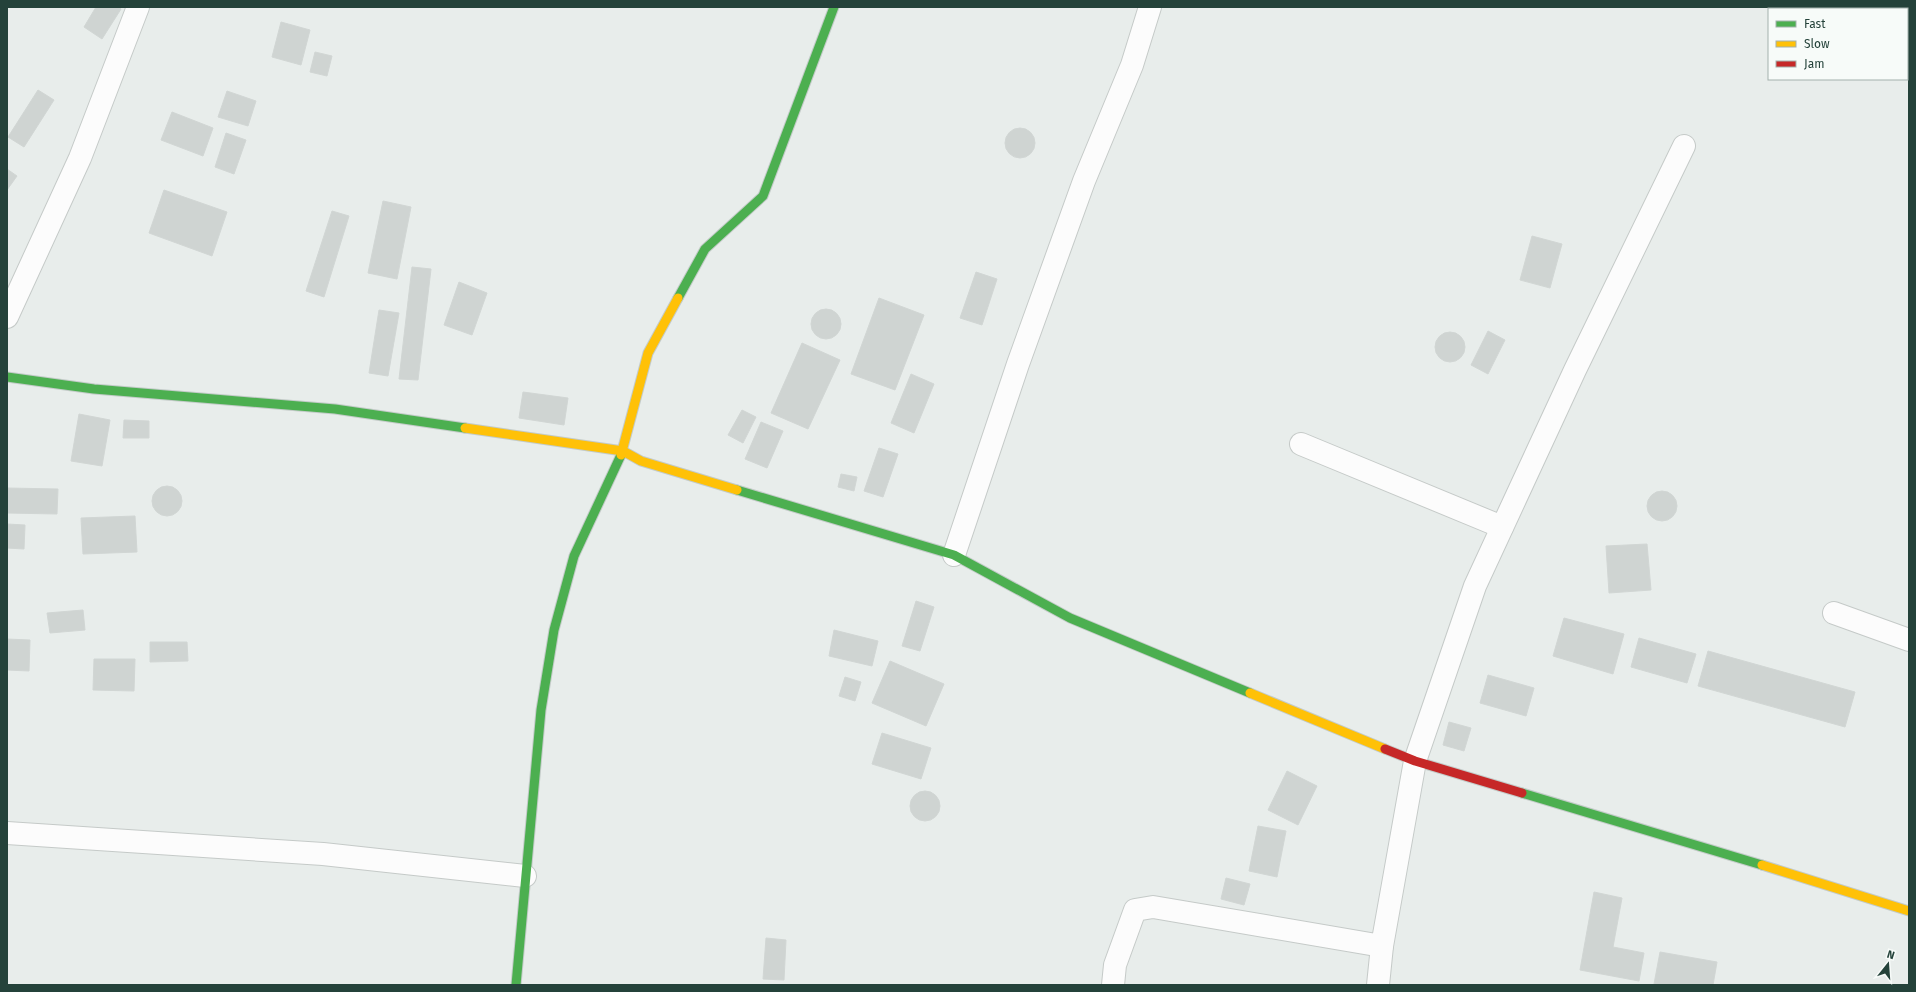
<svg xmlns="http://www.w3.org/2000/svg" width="1916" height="992" font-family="'Fira Sans',sans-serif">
  <rect width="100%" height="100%" fill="#e8edeb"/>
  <g fill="#cfd4d2" stroke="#d1d6d4">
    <polygon points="96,7 119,7 121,9 102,39 84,27"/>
    <polygon points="281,22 310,30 301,65 272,57"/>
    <polygon points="315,52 332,56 327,76 310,72"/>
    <polygon points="38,90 54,100 24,147 8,137"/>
    <polygon points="227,91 256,101 248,126 218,117"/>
    <polygon points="172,112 213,128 203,156 161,140"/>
    <circle cx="1020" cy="143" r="15"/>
    <polygon points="226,133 246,140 234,174 215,167"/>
    <polygon points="7,169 17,176 7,190"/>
    <polygon points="164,190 227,212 212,256 149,233"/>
    <polygon points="383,201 411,207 397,279 368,273"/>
    <polygon points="332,211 349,216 324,297 306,291"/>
    <polygon points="1532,236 1562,244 1550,288 1520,280"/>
    <polygon points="412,267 431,269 418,380 399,379"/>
    <polygon points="976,272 997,279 982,325 960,318"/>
    <polygon points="459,282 487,293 472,335 444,325"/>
    <polygon points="879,298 924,315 895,390 851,374"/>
    <circle cx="826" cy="324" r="15"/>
    <polygon points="379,310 399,313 388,376 369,373"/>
    <polygon points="1488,331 1505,340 1488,374 1471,365"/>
    <circle cx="1450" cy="347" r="15"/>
    <polygon points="802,343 840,360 808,429 771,413"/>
    <polygon points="911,374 934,384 914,433 891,423"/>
    <polygon points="523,392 568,398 564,425 519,418"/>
    <polygon points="742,410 756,417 743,443 728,435"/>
    <polygon points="79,414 110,420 102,466 71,461"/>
    <polygon points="124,420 149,421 149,438 123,438"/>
    <polygon points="761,422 783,431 767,468 745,459"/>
    <polygon points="879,448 898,454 883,497 864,491"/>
    <polygon points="841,474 857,477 854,491 838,487"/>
    <circle cx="167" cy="501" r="15"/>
    <polygon points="7,488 58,489 57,514 7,513"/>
    <circle cx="1662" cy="506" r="15"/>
    <polygon points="135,516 137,552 83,554 81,518"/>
    <polygon points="7,524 25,525 24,549 7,548"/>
    <polygon points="1647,544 1651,590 1609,593 1606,546"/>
    <polygon points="916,601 934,607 920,651 902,646"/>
    <polygon points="83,610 85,630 50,633 47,613"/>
    <polygon points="1564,618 1624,634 1613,674 1553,656"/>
    <polygon points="834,630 878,641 872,666 829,656"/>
    <polygon points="1639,638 1696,654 1687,683 1631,667"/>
    <polygon points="7,639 30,640 29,671 7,670"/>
    <polygon points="150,642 187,642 188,661 150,662"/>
    <polygon points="1708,651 1855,692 1845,727 1698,686"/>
    <polygon points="94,659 135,659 134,691 93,690"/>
    <polygon points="890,661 944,684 926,726 872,703"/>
    <polygon points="1488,675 1534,688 1526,716 1480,703"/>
    <polygon points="845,677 861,682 855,701 839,696"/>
    <polygon points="1449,722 1471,728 1464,751 1443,745"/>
    <polygon points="882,733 931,748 921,779 872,764"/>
    <polygon points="1287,771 1317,786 1298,825 1268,810"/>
    <circle cx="925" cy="806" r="15"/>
    <polygon points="1258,826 1286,831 1277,877 1249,871"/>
    <polygon points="1226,878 1250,884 1244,905 1221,899"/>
    <polygon points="1594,892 1622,898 1613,947 1644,953 1639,981 1580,970"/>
    <polygon points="766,938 786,940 784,980 763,979"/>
    <polygon points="1660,952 1717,962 1713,985 1654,984"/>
  </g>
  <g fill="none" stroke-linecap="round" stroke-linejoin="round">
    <defs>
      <g id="street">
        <polyline points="7,317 80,158 138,7"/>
        <polyline points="1301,444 1502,527"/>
        <polyline points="954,555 1018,364 1084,181 1132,65 1150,7"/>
        <polyline points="1834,613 1909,640"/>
        <polyline points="7,833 323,854 525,876"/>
        <polyline points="1113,985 1115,965 1135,910 1153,907 1382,946"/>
        <polyline points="1378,985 1382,946 1415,761 1475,586 1575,370 1684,146"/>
      </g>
      <g id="fast">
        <polyline points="678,298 705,249 763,196 834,7"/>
        <polyline points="7,377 94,389 335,409 465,428"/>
        <polyline points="737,490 954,555 1070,618 1250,693"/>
        <polyline points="1522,793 1762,865"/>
        <polyline points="516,985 541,710 554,630 574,556 621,455"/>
      </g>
      <g id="slow">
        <polyline points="465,428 623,451 641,461 737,490"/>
        <polyline points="621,455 648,353 678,298"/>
        <polyline points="1250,693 1385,749"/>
        <polyline points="1762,865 1909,911"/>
      </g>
      <polyline id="jam" points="1385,749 1415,761 1522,793"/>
    </defs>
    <use href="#street" stroke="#c5cac8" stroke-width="24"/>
    <use href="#fast" stroke="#c3cbc8" stroke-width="11"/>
    <use href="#slow" stroke="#c3cbc8" stroke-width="11"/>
    <use href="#jam" stroke="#c3cbc8" stroke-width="11"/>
    <use href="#street" stroke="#fcfcfc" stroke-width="22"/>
    <use href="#fast" stroke="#4caf50" stroke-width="9"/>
    <use href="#slow" stroke="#ffc107" stroke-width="9"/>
    <use href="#jam" stroke="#c62828" stroke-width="9"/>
  </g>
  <rect width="1916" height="992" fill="none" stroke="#24423a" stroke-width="16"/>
  <rect x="1768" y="8" width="140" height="72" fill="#f7fbf9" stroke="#a3b1ad"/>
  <rect x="1776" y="21" width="20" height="6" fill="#4caf50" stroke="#a3b1ad"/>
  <text x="1804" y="28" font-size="12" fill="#24423a">Fast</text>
  <rect x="1776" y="41" width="20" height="6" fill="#ffc107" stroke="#a3b1ad"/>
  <text x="1804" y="48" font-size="12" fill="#24423a">Slow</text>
  <rect x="1776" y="61" width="20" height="6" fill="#c62828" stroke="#a3b1ad"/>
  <text x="1804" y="68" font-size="12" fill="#24423a">Jam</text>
  <g transform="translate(1888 964) rotate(17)" stroke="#f7fbf9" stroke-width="3" paint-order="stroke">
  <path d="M0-3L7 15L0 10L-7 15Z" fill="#24423a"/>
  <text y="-6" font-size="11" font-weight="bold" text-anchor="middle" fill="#24423a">N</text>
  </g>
</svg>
